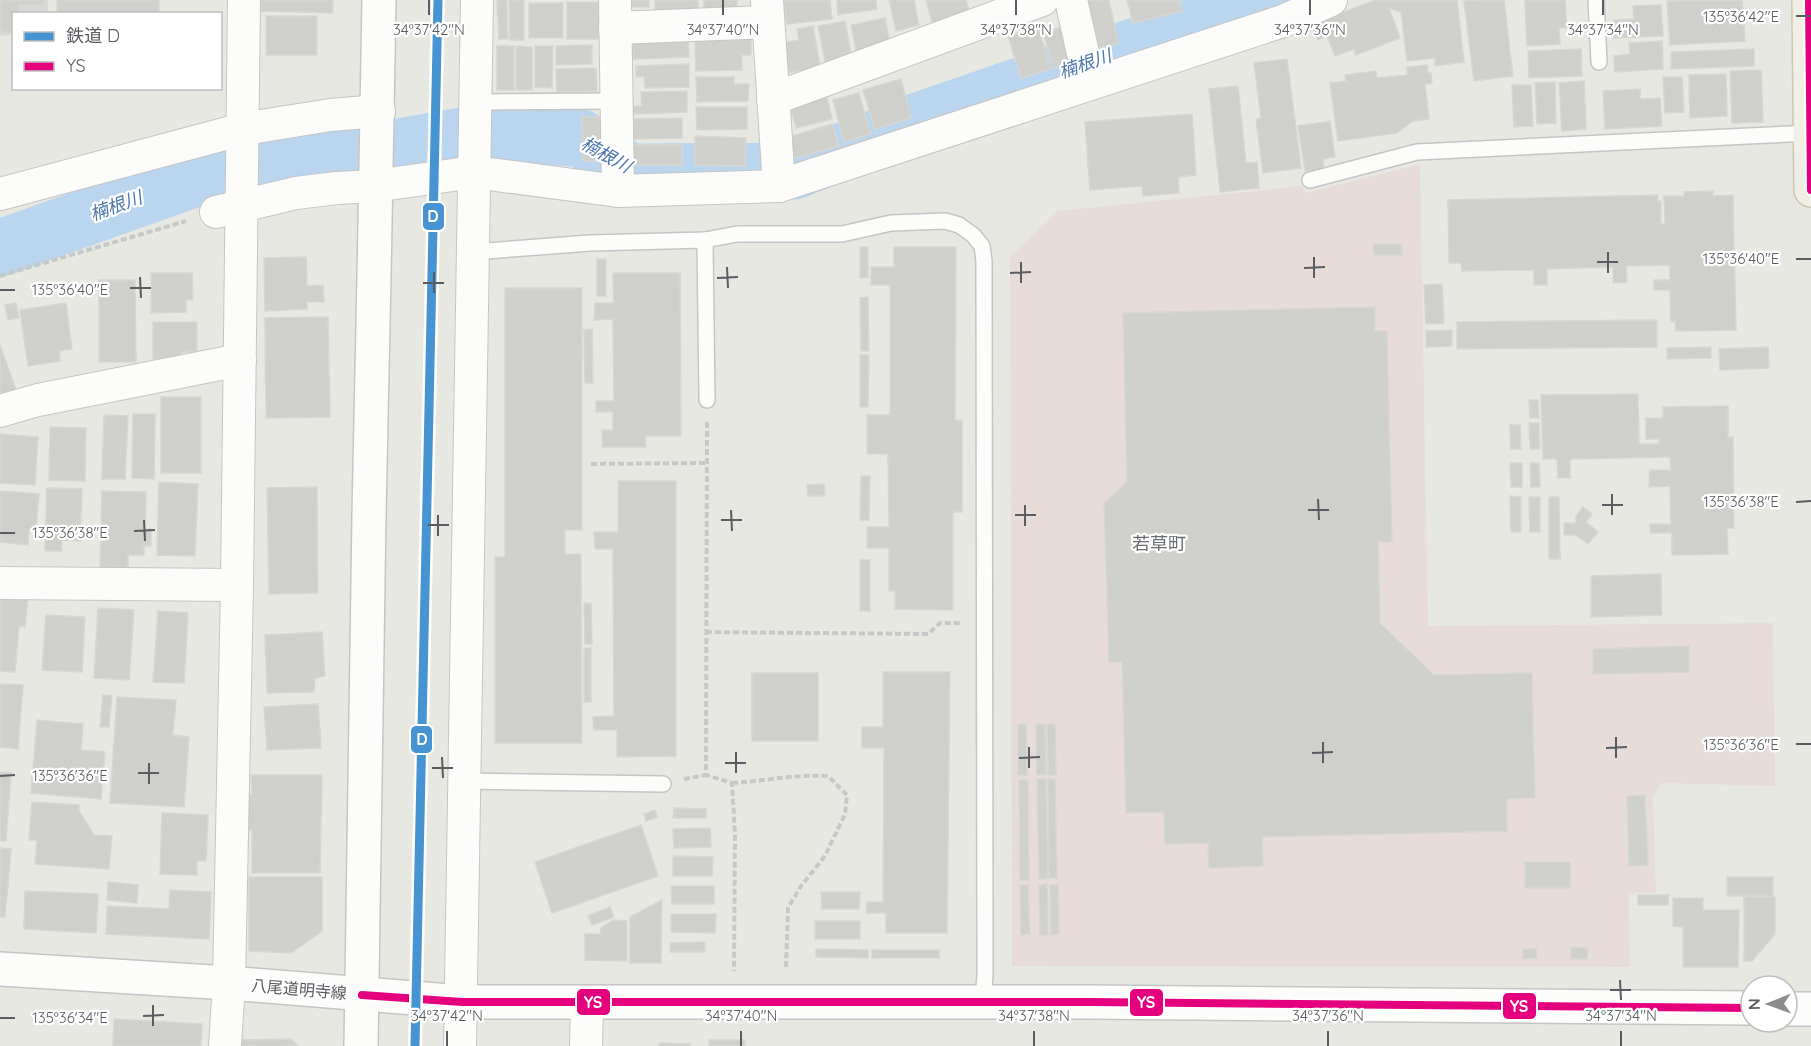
<svg xmlns="http://www.w3.org/2000/svg" width="1811" height="1046" font-family="Quicksand,'Noto Sans JP',sans-serif">
  <rect width="100%" height="100%" fill="#e8e8e3"/>
  <polygon fill="#d9d8d4" points="0,0 48,0 48,13 14,14 13,35 0,36"/>
  <polygon fill="#e7dcd8" points="1420,164 1428,626 1773,623 1775,786 1662,783 1653,796 1656,892 1629,893 1630,967 1012,966 1010,257 1058,211 1303,186 1305,193"/>
  <polygon fill="#d2e3d0" points="497,113 579,113 577,163 496,154"/>
  <g fill="none" stroke-linecap="round" stroke-linejoin="round">
    <polyline stroke="#bad6ef" stroke-width="57" points="0,248 188,181 236,169 290,157 364,153 473,134 581,138 629,172 794,171 921,120 1270,0"/>
  </g>
  <g fill="#cfcfcc" stroke="#d7d6d2" stroke-width="1.5">
    <polygon points="0,0 44,0 44,5 19,5 19,14 14,14 14,32 0,32"/>
    <rect x="57" y="0" width="102" height="14"/>
    <polygon points="261,0 333,0 333,13 261,11"/>
    <polygon points="497,0 507,0 508,39 499,39"/>
    <polygon points="509,0 524,0 524,40 510,40"/>
    <rect x="622" y="0" width="27" height="7"/>
    <rect x="655" y="0" width="43" height="10"/>
    <rect x="704" y="0" width="33" height="13"/>
    <polygon points="784,0 830,0 832,19 787,24"/>
    <polygon points="837,0 876,0 877,9 838,15"/>
    <polygon points="889,0 914,0 919,25 896,31"/>
    <polygon points="926,0 966,0 971,18 933,27"/>
    <polygon points="1081,0 1109,0 1118,43 1093,49"/>
    <polygon points="1127,0 1179,0 1182,11 1133,23"/>
    <polygon points="1375,0 1386,0 1387,2 1388,0 1404,0 1406,2 1405,0 1457,0 1464,62 1435,66 1435,58 1407,61 1401,12 1389,8 1400,38 1356,55 1354,49 1335,56 1327,36 1318,40 1311,25"/>
    <polygon points="1475,0 1504,0 1513,76 1474,81 1464,1"/>
    <polygon points="1525,0 1565,0 1567,28 1559,28 1560,44 1527,46"/>
    <polygon points="1742,0 1745,41 1670,45 1667,1"/>
    <rect x="567" y="2" width="32" height="37"/>
    <rect x="529" y="3" width="34" height="35"/>
    <polygon points="1661,5 1663,36 1614,38 1614,20 1634,19 1633,6"/>
    <rect x="266" y="16" width="51" height="39"/>
    <polygon points="885,18 891,49 857,55 851,25"/>
    <polygon points="845,21 852,60 826,65 818,26"/>
    <polygon points="1067,25 1079,59 1054,68 1043,33"/>
    <polygon points="813,26 820,67 787,73 782,43 799,40 797,29"/>
    <polygon points="1038,27 1051,69 1021,78 1008,36"/>
    <polygon points="688,39 689,57 633,59 633,41"/>
    <polygon points="751,39 751,55 742,55 742,70 696,71 695,41"/>
    <polygon points="1662,41 1663,69 1615,72 1614,56 1630,54 1629,43"/>
    <polygon points="592,45 592,64 556,65 556,46"/>
    <rect x="497" y="46" width="17" height="44"/>
    <polygon points="516,46 532,47 532,90 516,90"/>
    <polygon points="535,46 553,46 552,88 535,87"/>
    <polygon points="1581,49 1582,76 1529,78 1528,51"/>
    <polygon points="1754,49 1754,66 1671,69 1671,52"/>
    <polygon points="1287,59 1301,168 1263,173 1256,119 1261,118 1254,63"/>
    <polygon points="689,64 689,87 645,88 644,76 636,77 636,66"/>
    <polygon points="1427,65 1428,73 1431,73 1432,83 1425,84 1429,119 1413,121 1397,133 1338,141 1330,83 1346,81 1345,75 1376,71 1377,78 1407,75 1407,67"/>
    <polygon points="596,68 597,91 557,92 556,69"/>
    <polygon points="1761,70 1763,122 1732,123 1730,71"/>
    <polygon points="1726,74 1727,116 1690,118 1689,75"/>
    <polygon points="696,77 734,77 734,84 749,84 748,101 697,102"/>
    <polygon points="1663,77 1682,77 1684,112 1665,113"/>
    <polygon points="901,79 911,118 875,129 863,90"/>
    <polygon points="1584,81 1586,129 1562,131 1559,83"/>
    <polygon points="1555,82 1556,123 1537,124 1535,83"/>
    <polygon points="1512,85 1531,85 1533,126 1514,127"/>
    <polygon points="1238,86 1246,163 1257,162 1259,188 1220,192 1209,89"/>
    <polygon points="1640,89 1640,99 1660,98 1662,126 1605,129 1603,91"/>
    <polygon points="687,91 687,112 633,114 633,106 642,106 641,92"/>
    <polygon points="859,93 871,134 844,142 833,100"/>
    <polygon points="827,97 832,119 796,128 790,106"/>
    <polygon points="696,107 747,107 747,129 697,130"/>
    <polygon points="1192,114 1196,175 1178,177 1179,193 1143,196 1142,186 1090,190 1085,122"/>
    <polygon points="582,117 605,117 605,161 583,161"/>
    <polygon points="682,118 682,138 632,139 631,119"/>
    <polygon points="1330,121 1335,157 1323,159 1324,169 1305,171 1298,126"/>
    <polygon points="832,124 839,146 792,159 786,138"/>
    <polygon points="695,136 746,138 745,166 695,165"/>
    <rect x="630" y="145" width="52" height="20"/>
    <polygon points="1713,191 1713,196 1733,195 1736,330 1676,331 1675,321 1671,322 1670,290 1654,290 1654,280 1670,280 1670,265 1626,266 1627,282 1613,283 1613,267 1547,269 1547,285 1534,285 1534,270 1462,271 1461,263 1449,263 1448,200 1658,195 1657,201 1661,201 1661,224 1665,224 1664,196 1684,196 1684,192"/>
    <polygon points="1373,244 1401,244 1402,255 1374,255"/>
    <polygon points="860,247 868,247 868,277 860,278"/>
    <polygon points="894,247 956,247 955,420 962,420 962,512 953,512 953,610 895,609 895,591 889,591 889,548 867,548 867,527 889,527 888,454 867,454 867,415 890,415 890,285 871,285 871,267 894,267"/>
    <polygon points="306,257 307,286 323,285 324,302 307,302 307,309 265,311 264,258"/>
    <rect x="597" y="259" width="9" height="37"/>
    <polygon points="151,273 192,273 193,300 186,300 186,312 151,313"/>
    <polygon points="613,273 680,273 681,436 645,436 646,447 602,447 602,430 613,430 613,412 596,412 596,401 614,401 613,319 594,320 595,303 614,303"/>
    <polygon points="99,280 135,280 136,362 99,362"/>
    <polygon points="1442,284 1444,323 1426,324 1424,285"/>
    <polygon points="505,288 582,288 582,530 565,530 565,554 581,554 582,743 495,743 495,557 505,557"/>
    <polygon points="868,297 869,351 861,351 860,298"/>
    <polygon points="16,303 19,318 8,320 5,305"/>
    <polygon points="66,303 72,349 59,351 60,361 28,366 20,310"/>
    <polygon points="1375,307 1375,331 1387,331 1392,542 1378,542 1380,623 1434,675 1532,673 1535,798 1507,799 1507,831 1262,837 1263,866 1209,868 1208,843 1165,844 1164,812 1126,813 1122,662 1109,662 1104,503 1127,482 1123,313"/>
    <polygon points="328,317 330,417 266,418 265,318"/>
    <polygon points="1657,320 1657,347 1457,349 1457,322"/>
    <polygon points="153,322 197,322 197,352 181,352 181,359 153,359"/>
    <polygon points="592,329 593,383 585,383 584,330"/>
    <polygon points="1452,330 1452,346 1426,347 1426,331"/>
    <polygon points="0,345 16,390 0,396"/>
    <polygon points="1711,347 1711,358 1667,359 1667,348"/>
    <polygon points="1768,347 1769,368 1720,370 1719,349"/>
    <polygon points="860,355 869,355 868,407 860,407"/>
    <polygon points="1638,394 1639,444 1659,444 1659,439 1646,439 1646,418 1663,418 1663,407 1728,406 1728,437 1733,437 1734,528 1727,528 1728,554 1672,555 1672,533 1651,533 1650,524 1671,524 1670,486 1649,487 1650,470 1671,470 1670,457 1570,459 1570,478 1558,478 1557,459 1543,459 1541,395"/>
    <rect x="161" y="397" width="40" height="76"/>
    <polygon points="1529,400 1538,400 1539,418 1530,418"/>
    <polygon points="133,414 155,414 154,479 132,478"/>
    <polygon points="104,415 128,416 125,479 102,479"/>
    <polygon points="1529,423 1539,423 1540,449 1530,449"/>
    <polygon points="1510,425 1520,425 1521,449 1511,449"/>
    <polygon points="50,427 86,428 85,481 49,480"/>
    <polygon points="0,434 38,437 35,485 0,483"/>
    <polygon points="1510,463 1522,463 1522,487 1511,487"/>
    <polygon points="1530,463 1539,463 1540,487 1531,487"/>
    <polygon points="861,476 870,476 869,520 860,520"/>
    <polygon points="618,481 676,481 676,756 617,757 617,730 594,730 593,717 614,716 613,549 595,549 594,532 618,532"/>
    <polygon points="159,482 198,484 195,556 157,555"/>
    <polygon points="824,484 825,496 808,496 807,485"/>
    <polygon points="317,487 318,593 269,594 267,488"/>
    <polygon points="47,488 82,489 80,541 62,540 62,551 45,551"/>
    <polygon points="0,491 39,494 36,529 29,529 28,545 0,542"/>
    <polygon points="102,491 146,492 145,529 151,529 151,546 144,546 144,555 128,555 128,569 100,569"/>
    <polygon points="1510,496 1521,497 1521,532 1511,532"/>
    <polygon points="1529,497 1540,497 1540,532 1530,532"/>
    <polygon points="1549,497 1559,497 1560,559 1549,559"/>
    <polygon points="1583,507 1592,514 1586,522 1598,532 1588,544 1576,535 1564,535 1564,523 1576,523 1576,516"/>
    <rect x="860" y="560" width="10" height="51"/>
    <polygon points="1661,574 1662,615 1591,617 1591,576"/>
    <polygon points="0,594 28,596 25,627 19,626 15,672 0,671"/>
    <polygon points="584,603 591,603 592,644 585,644"/>
    <polygon points="98,608 134,610 129,680 94,678"/>
    <polygon points="158,611 188,613 184,683 153,682"/>
    <polygon points="46,615 85,617 82,672 42,670"/>
    <polygon points="322,632 325,676 315,678 314,692 267,693 265,635"/>
    <polygon points="1689,646 1689,672 1593,674 1593,649"/>
    <rect x="584" y="648" width="7" height="54"/>
    <polygon points="883,672 950,672 947,933 886,933 886,913 866,913 867,902 883,902 884,748 862,748 862,727 883,727"/>
    <rect x="752" y="673" width="66" height="68"/>
    <polygon points="0,684 23,685 18,749 0,747"/>
    <polygon points="103,695 112,696 109,727 100,727"/>
    <polygon points="117,697 176,700 173,735 189,737 184,807 110,803"/>
    <polygon points="318,704 321,748 267,750 264,707"/>
    <polygon points="37,720 83,724 81,750 105,752 101,799 31,793"/>
    <polygon points="1018,724 1026,724 1027,775 1018,775"/>
    <polygon points="1036,724 1045,724 1046,774 1037,775"/>
    <polygon points="1047,724 1055,724 1056,775 1048,775"/>
    <polygon points="0,772 11,773 6,841 0,841"/>
    <polygon points="251,775 322,775 320,873 252,873 252,830 246,830 246,795 252,794"/>
    <polygon points="1037,779 1046,779 1048,879 1039,879"/>
    <polygon points="1048,779 1055,779 1057,878 1049,878"/>
    <polygon points="1019,780 1028,780 1029,880 1020,880"/>
    <polygon points="1645,795 1648,865 1629,866 1627,796"/>
    <polygon points="32,802 79,805 79,811 94,835 112,836 109,869 35,864 37,840 29,840"/>
    <polygon points="674,808 706,809 706,818 673,818"/>
    <polygon points="655,810 657,817 646,821 644,814"/>
    <polygon points="162,813 208,815 206,861 197,861 197,875 160,874"/>
    <polygon points="641,825 658,876 552,913 535,862"/>
    <polygon points="710,828 711,847 674,848 673,829"/>
    <polygon points="0,848 11,849 5,917 0,917"/>
    <polygon points="673,856 713,857 712,876 673,876"/>
    <rect x="1525" y="862" width="45" height="26"/>
    <polygon points="249,877 322,877 322,931 291,953 249,951"/>
    <rect x="1727" y="877" width="46" height="19"/>
    <polygon points="108,882 138,885 137,903 107,900"/>
    <polygon points="1047,884 1048,935 1040,935 1039,885"/>
    <polygon points="1020,885 1028,885 1030,934 1021,935"/>
    <polygon points="1050,885 1058,885 1059,934 1051,935"/>
    <polygon points="671,886 714,886 714,904 672,904"/>
    <polygon points="170,890 211,892 209,939 106,934 107,906 169,909"/>
    <polygon points="25,891 98,894 96,933 24,929"/>
    <polygon points="821,892 860,892 859,909 822,909"/>
    <polygon points="1638,895 1669,895 1668,905 1638,905"/>
    <polygon points="1744,897 1775,897 1775,934 1752,961 1744,961"/>
    <polygon points="1673,898 1703,898 1703,910 1739,910 1738,967 1683,967 1683,927 1673,926"/>
    <polygon points="662,900 661,963 630,963 630,917"/>
    <polygon points="610,907 614,917 592,925 588,916"/>
    <polygon points="671,914 716,914 715,933 671,932"/>
    <polygon points="613,920 627,921 627,961 585,960 585,934 600,934 601,928"/>
    <rect x="815" y="921" width="45" height="18"/>
    <polygon points="705,942 705,952 670,952 671,943"/>
    <polygon points="1571,947 1588,948 1587,959 1571,959"/>
    <polygon points="816,949 868,950 868,958 816,957"/>
    <polygon points="1523,949 1536,949 1537,958 1523,959"/>
    <rect x="872" y="950" width="67" height="8"/>
    <polygon points="114,1019 202,1024 201,1046 113,1046"/>
    <polygon points="291,1039 298,1046 239,1046 239,1040"/>
    <rect x="709" y="1040" width="36" height="6"/>
    <polygon points="659,1043 690,1044 690,1046 659,1046"/>
  </g>
  <g fill="none" stroke-linecap="round" stroke-linejoin="round">
    <defs>
      <g id="lane">
        <polyline points="1596,0 1599,62"/>
        <polyline points="475,102 616,101"/>
        <polyline points="1310,180 1417,152 1810,133"/>
        <polyline points="705,240 707,400"/>
        <polyline points="473,252 590,243 705,240 737,234 842,234 891,223 945,221 959,225 973,235 982,246 984,261 985,974 983,1002"/>
        <polyline points="465,781 663,784"/>
      </g>
      <g id="street">
        <polyline points="615,0 618,191"/>
        <polyline points="767,0 779,186"/>
        <polyline points="1071,0 1090,84"/>
        <polyline points="615,28 767,22"/>
        <polyline points="773,99 1042,0"/>
        <polyline points="0,194 243,129 330,115 379,111"/>
        <polyline points="216,212 296,193 337,188 375,186 474,172 618,191 779,186 1283,21 1331,0"/>
        <polyline points="0,411 38,400 240,360"/>
        <polyline points="0,583 237,585"/>
        <polyline points="225,1046 229,983 237,585 244,0"/>
        <polyline points="460,1046 477,0"/>
        <polyline points="586,1046 587,1002"/>
      </g>
      <g id="secondary">
        <polyline points="0,969 229,983 462,1002 1089,1002 1751,1008"/>
        <polyline points="1787,1009 1811,1009"/>
        <path d="M361 1046C364 869 366 692 369 515 372 343 377 172 379 0"/>
      </g>
      <polyline id="primary" points="1809,0 1811,190"/>
    </defs>
    <use href="#lane" stroke="#c5c5c5" stroke-width="18"/>
    <use href="#street" stroke="#c5c5c5" stroke-width="34"/>
    <use href="#secondary" stroke="#c5c5c5" stroke-width="36"/>
    <use href="#primary" stroke="#cdc8b4" stroke-width="36"/>
    <g stroke="#c5c9c7" stroke-width="4" stroke-dasharray="6 3" stroke-linecap="butt">
      <polyline points="0,276 186,221"/>
      <polyline points="707,422 706,775 732,783 735,834 734,971"/>
      <polyline points="591,464 707,463"/>
      <polyline points="706,632 928,634 940,623 963,623"/>
      <polyline points="684,779 706,775"/>
      <path d="M732 783C764 781 796 774 828 776L847 795 845 814 825 856 801 886 788 908 786 969"/>
    </g>
    <use href="#lane" stroke="#fcfcfb" stroke-width="15"/>
    <use href="#street" stroke="#fcfcfb" stroke-width="32"/>
    <use href="#secondary" stroke="#fcfcfb" stroke-width="33"/>
    <use href="#primary" stroke="#f0efe6" stroke-width="33"/>
    <defs>
      <g id="bus-1">
        <polyline points="1809,0 1811,190"/>
        <polyline points="362,995 462,1002 1089,1002 1751,1008"/>
      </g>
    </defs>
    <use href="#bus-1" stroke="#fff" stroke-width="12"/>
    <use href="#bus-1" stroke="#e5007d" stroke-width="8"/>
    <defs>
      <polyline id="rail-1" points="415,1046 438,0"/>
    </defs>
    <use href="#rail-1" stroke="#fff" stroke-width="14"/>
    <use href="#rail-1" stroke="#4694d1" stroke-width="9"/>
  </g>
  <path fill="none" stroke="#595c60" stroke-width="2" d="M429 0V15M723 0V15M1016 0V15M1310 0V15M1603 0V15M1796 16H1811M1608 252V273M1314 257V278M1796 259H1811M1021 262V283M1597 262H1618M727 267 728 288M1304 268 1325 267M434 272V293M1010 273 1031 272M140 277 141 298M717 278 738 277M423 283H444M130 288H151M0 290H15M1612 494V515M1318 499 1319 520M1796 502 1811 501M1025 505V526M1602 505H1623M731 510 732 531M1308 510H1329M438 515V536M1015 515H1036M144 520 145 541M721 520H742M428 525H449M134 531 155 530M0 533H15M1616 737V758M1323 742V763M1796 744H1811M1029 747V768M1606 748 1627 747M736 752V773M1312 753 1333 752M442 757 443 778M1019 758 1040 757M149 763V784M725 763H746M432 768H453M138 773H159M0 776 15 775M1620 980 1621 1000M1610 990H1631M153 1005V1026M143 1016 164 1015M0 1018H15M447 1031V1046M741 1031V1046M1034 1031V1046M1328 1031V1046M1621 1031V1046"/>
  <g text-anchor="middle" stroke-width="4.5" stroke-linejoin="round" paint-order="stroke">
    <g font-size="16" fill="#595c60" stroke="#fff">
      <text transform="translate(299 989) rotate(5)" y="6">八尾道明寺線</text>
    </g>
    <g font-size="18" font-style="italic" fill="#4b76ab" stroke="#fff">
      <text transform="translate(1085 64) rotate(-19)" y="6">楠根川</text>
      <text transform="translate(606 155) rotate(29)" y="6">楠根川</text>
      <text transform="translate(116 206) rotate(-20)" y="6">楠根川</text>
    </g>
    <g font-size="18" fill="#6a6e72" stroke="#fff">
      <text x="1159" y="550">若草町</text>
    </g>
  </g>
  <g font-size="15" text-anchor="middle" fill="#595c60" stroke="#fff" stroke-width="4.5" stroke-linejoin="round" paint-order="stroke">
    <text x="1741" y="22">135°36'42"E</text>
    <text x="429" y="35">34°37'42"N</text>
    <text x="723" y="35">34°37'40"N</text>
    <text x="1016" y="35">34°37'38"N</text>
    <text x="1310" y="35">34°37'36"N</text>
    <text x="1603" y="35">34°37'34"N</text>
    <text x="1741" y="264">135°36'40"E</text>
    <text x="70" y="295">135°36'40"E</text>
    <text x="1741" y="507">135°36'38"E</text>
    <text x="70" y="538">135°36'38"E</text>
    <text x="1741" y="750">135°36'36"E</text>
    <text x="70" y="781">135°36'36"E</text>
    <text x="447" y="1021">34°37'42"N</text>
    <text x="741" y="1021">34°37'40"N</text>
    <text x="1034" y="1021">34°37'38"N</text>
    <text x="1328" y="1021">34°37'36"N</text>
    <text x="1621" y="1021">34°37'34"N</text>
    <text x="70" y="1023">135°36'34"E</text>
  </g>
  <g stroke="#fff" stroke-width="2">
    <rect x="422" y="202" width="23" height="29" rx="6" fill="#4694d1"/>
    <rect x="410" y="725" width="23" height="29" rx="6" fill="#4694d1"/>
    <rect x="576" y="988" width="35" height="28" rx="6" fill="#e5007d"/>
    <rect x="1129" y="988" width="35" height="29" rx="6" fill="#e5007d"/>
    <rect x="1502" y="992" width="35" height="28" rx="6" fill="#e5007d"/>
  </g>
  <g font-size="16" text-anchor="middle" font-weight="bold" fill="#fff">
    <text x="433" y="222">D</text>
    <text x="422" y="745">D</text>
    <text x="593" y="1008">YS</text>
    <text x="1146" y="1008">YS</text>
    <text x="1519" y="1012">YS</text>
  </g>
  <rect x="12" y="12" width="210" height="78" fill="#ffffff" stroke="#bdbebf" stroke-width="1.5"/>
  <rect x="24" y="32" width="30" height="9" fill="#4694d1" stroke="#bdbebf" stroke-width="1.5"/>
  <text x="66" y="42" font-size="18" fill="#595c60">鉄道 D</text>
  <rect x="24" y="62" width="30" height="9" fill="#e5007d" stroke="#bdbebf" stroke-width="1.5"/>
  <text x="66" y="72" font-size="18" fill="#595c60">YS</text>
  <g transform="translate(1769 1004) rotate(269)"><circle r="28" fill="#ffffff" stroke="#bdbebf" stroke-width="1.5"/>
  <path d="M0-4.5L10 22L0 15L-10 22Z" fill="#8b8d8e"/>
  <text y="-9" font-size="16" font-weight="bold" text-anchor="middle" fill="#595c60">N</text>
  </g>
</svg>
